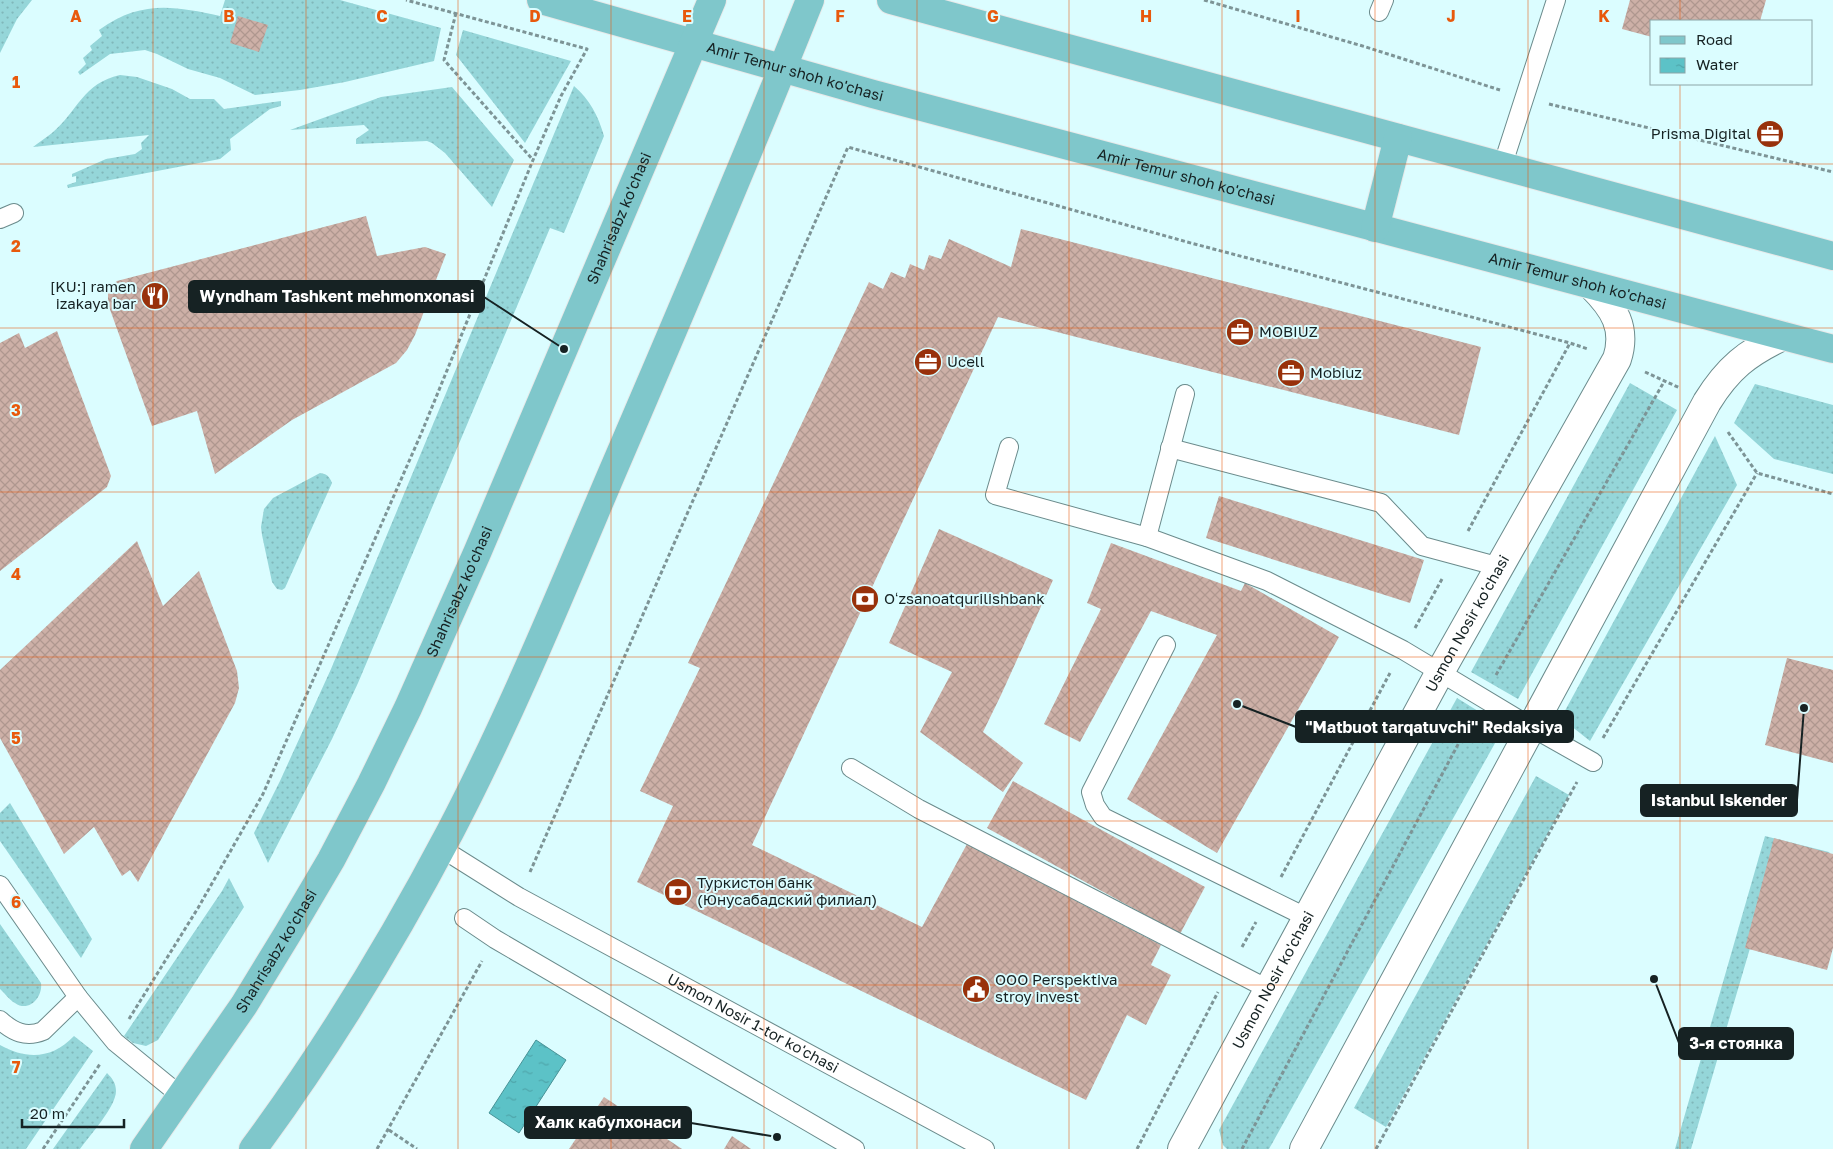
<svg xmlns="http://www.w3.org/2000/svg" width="1833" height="1149" font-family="'Golos Text',sans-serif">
  <defs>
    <pattern id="grass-dots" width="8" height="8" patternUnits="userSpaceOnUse" patternTransform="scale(1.25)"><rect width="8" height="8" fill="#95d6d9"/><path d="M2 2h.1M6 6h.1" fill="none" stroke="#80b7ba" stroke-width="1.8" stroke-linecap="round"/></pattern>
    <pattern id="water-ripples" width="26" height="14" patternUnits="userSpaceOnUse" patternTransform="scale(1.25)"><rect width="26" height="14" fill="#5cc2c7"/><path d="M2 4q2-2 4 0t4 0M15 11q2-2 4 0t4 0" fill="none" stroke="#4fa6ab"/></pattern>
    <pattern id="building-cross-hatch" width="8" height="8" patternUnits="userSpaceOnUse" patternTransform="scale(1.25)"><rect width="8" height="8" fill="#cdb0a7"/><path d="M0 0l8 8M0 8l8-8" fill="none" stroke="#af978f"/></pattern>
  </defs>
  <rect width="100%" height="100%" fill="#dbfdff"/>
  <g fill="url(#grass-dots)">
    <polygon points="0,0 32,0 17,19 0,53"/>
    <path d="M225 0H340L441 28 434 61 345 82 300 90 255 95 220 78 188 69 157 54 145 50 110 54 80 75 78 72 86 64 83 58 92 50 90 46 102 36 99 30C141 0 173 6 220 16Z"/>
    <polygon points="463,30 571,61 525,143 456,55"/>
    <path d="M120 75 137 77 172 89 190 99H214L224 109 281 101V106L270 109 230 139 231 150 220 159 68 188 67 185 76 182V176L72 177V174L106 159 135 154 142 149 141 143 149 135 33 147C39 142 46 138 52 133 78 111 83 83 120 75Z"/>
    <path d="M574 86C590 100 598 115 604 136L564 233 550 228 358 683 332 739 268 863 254 833 280 781 331 669Z"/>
    <polygon points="452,87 514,160 492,207 445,153 432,143 427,141 356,144 356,139 369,130 364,125 290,130 381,97"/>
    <polygon points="1630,383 1677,410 1518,699 1471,672"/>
    <polygon points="1755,384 1833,405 1833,474 1774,459 1734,423"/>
    <polygon points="1715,436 1737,485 1590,741 1561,718"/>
    <path d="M320 473C327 474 329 476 332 483L285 588 282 590 277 589 272 582 262 535 261 527 264 509 273 498Z"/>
    <polygon points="1457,698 1504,727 1269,1149 1227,1149 1223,1145 1219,1130"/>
    <polygon points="1536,776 1569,795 1386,1127 1354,1108"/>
    <polygon points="10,803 92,939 81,958 0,841 0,813"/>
    <polygon points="1765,836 1829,852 1833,858 1778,853 1691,1149 1675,1149"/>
    <polygon points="229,878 244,907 158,1040 146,1046 133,1043 124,1036 222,891"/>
    <path d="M0 924 41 983C43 997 29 1013 15 1003 9 1000 5 993 0 989Z"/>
    <path d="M74 1036 93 1051 26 1149H0V1045C27 1060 52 1059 74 1036Z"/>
    <path d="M107 1073C112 1078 116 1083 116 1091 116 1107 89 1136 80 1149H53Z"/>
  </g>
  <polygon fill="url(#water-ripples)" stroke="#479296" points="536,1040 566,1060 519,1133 489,1113"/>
  <g fill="url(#building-cross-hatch)">
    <polygon points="1630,0 1766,0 1760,21 1652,21 1652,37 1622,29"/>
    <polygon points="238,16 268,25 259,52 230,43"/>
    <polygon points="366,216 377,256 425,247 446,254 415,335 407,350 396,363 292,420 215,474 197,411 152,426 108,304 108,291 112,285 117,281"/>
    <polygon points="1021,229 1481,347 1459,435 998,317 752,845 922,927 967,844 1161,945 1151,965 1171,975 1146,1025 1127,1015 1086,1100 637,882 673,806 640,791 700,668 688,663 869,282 883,289 891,272 905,278 910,264 924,270 929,255 941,259 949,239 1011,267"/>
    <polygon points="57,331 111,476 107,487 0,571 0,343 19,333 25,348"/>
    <polygon points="1219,496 1424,560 1410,603 1206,538"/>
    <polygon points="939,529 1053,580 1001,695 983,732 1023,763 1003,792 920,732 952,672 889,643"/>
    <polygon points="137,541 163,606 199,571 237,671 239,688 235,703 138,882 130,870 122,876 94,827 64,854 0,738 0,670"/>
    <polygon points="1111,543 1241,591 1245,583 1339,637 1217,853 1127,799 1217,635 1151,611 1080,742 1044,724 1101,609 1087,603"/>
    <polygon points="1787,658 1833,670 1833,763 1765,745"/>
    <polygon points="1013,781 1205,887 1180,934 987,828"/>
    <polygon points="1774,838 1833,854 1833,948 1827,970 1745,948"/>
    <polygon points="604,1097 682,1149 569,1149"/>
    <polygon points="732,1136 751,1149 724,1149"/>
  </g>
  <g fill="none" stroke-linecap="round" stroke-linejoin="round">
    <defs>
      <g id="service">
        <polyline points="1379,12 1384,0"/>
        <polyline points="1502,167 1556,0"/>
        <polyline points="0,219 14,213"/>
        <polyline points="1009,447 995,495 1147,537 1267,581 1403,650 1531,727 1593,762"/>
        <polyline points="1170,448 1381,503 1422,546 1500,567"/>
        <polyline points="1147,537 1185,394"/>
        <polyline points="1166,645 1091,792 1095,805 1103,817 1308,918"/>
        <polyline points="851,768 919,809 1270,990"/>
        <path id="s1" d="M441 848 519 897 985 1149"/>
        <path d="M0 885 78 997 43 1031C26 1038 13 1032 0 1020"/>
        <polyline points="464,918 495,939 855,1149"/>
        <polyline points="78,997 115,1042 181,1096"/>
      </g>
      <g id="minor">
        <path id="s2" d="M1182 1149 1440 672 1617 359C1627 328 1614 308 1592 286"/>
        <path d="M1304 1149 1707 402C1728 368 1747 353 1783 336"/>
      </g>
      <g id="primary">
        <path id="s3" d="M541 0 873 94 1833 349"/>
        <polyline points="891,0 1833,256"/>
        <polyline points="1375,228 1398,138"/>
        <path id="s4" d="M144 1149 244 1005 288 933 331 860 371 784 408 708 477 553 712 0"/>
        <path d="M253 1149C327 1049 392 942 450 832 510 717 560 595 611 475 679 317 746 160 810 0"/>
      </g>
    </defs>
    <use href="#service" stroke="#6b8b8c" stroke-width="20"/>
    <use href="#minor" stroke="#6b8b8c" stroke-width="30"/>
    <use href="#primary" stroke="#e8e9e9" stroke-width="30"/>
    <g stroke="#7d9496" stroke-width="3" stroke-dasharray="4 2.5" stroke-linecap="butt">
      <polyline points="1204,0 1366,47 1500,90"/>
      <polyline points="456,13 444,60 533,160"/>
      <polyline points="1549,104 1833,172"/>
      <polyline points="1645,372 1680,388"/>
      <polyline points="1728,432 1757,473 1833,494"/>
      <polyline points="1468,531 1570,343"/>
      <polyline points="1415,628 1442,579"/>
      <polyline points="1496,675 1665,380"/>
      <polyline points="1603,738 1757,473"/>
      <polyline points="530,872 848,147 1187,242 1570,343 1588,349"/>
      <polyline points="1281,877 1390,673"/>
      <polyline points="1242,947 1256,922"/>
      <polyline points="129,1019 198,908 263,794 421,434 533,160 561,96 587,49 406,0"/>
      <polyline points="389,1130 417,1149"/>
      <polyline points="43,1149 100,1064"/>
      <polyline points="377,1149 482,961"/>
      <polyline points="1137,1149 1218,992"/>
      <polyline points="1242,1149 1470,722"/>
      <polyline points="1376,1149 1577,782"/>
    </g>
    <use href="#service" stroke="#fff" stroke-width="18"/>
    <use href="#minor" stroke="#fff" stroke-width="28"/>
    <use href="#primary" stroke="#7fc7cb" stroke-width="28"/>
  </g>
  <path fill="none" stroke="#e8590c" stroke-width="1" stroke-opacity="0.55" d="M153 0V1149M306 0V1149M458 0V1149M611 0V1149M764 0V1149M917 0V1149M1069 0V1149M1222 0V1149M1375 0V1149M1528 0V1149M1680 0V21M1680 84V1149M0 164H1833M0 328H1833M0 492H1833M0 657H1833M0 821H1833M0 985H1833"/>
  <defs>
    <symbol id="office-disc" viewBox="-11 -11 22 22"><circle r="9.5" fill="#98310b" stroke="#dbfdff"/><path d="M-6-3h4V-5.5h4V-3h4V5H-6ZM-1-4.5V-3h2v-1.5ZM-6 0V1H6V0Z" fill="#fff"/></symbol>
    <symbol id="restaurant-disc" viewBox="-11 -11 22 22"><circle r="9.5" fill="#98310b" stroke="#dbfdff"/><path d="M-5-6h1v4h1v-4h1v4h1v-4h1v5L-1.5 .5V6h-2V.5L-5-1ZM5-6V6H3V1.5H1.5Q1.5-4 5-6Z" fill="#fff"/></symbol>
    <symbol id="bank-disc" viewBox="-11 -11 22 22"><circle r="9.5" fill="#98310b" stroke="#dbfdff"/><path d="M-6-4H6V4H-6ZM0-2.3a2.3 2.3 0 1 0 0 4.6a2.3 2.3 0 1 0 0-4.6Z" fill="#fff"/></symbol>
    <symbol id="civic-disc" viewBox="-11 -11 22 22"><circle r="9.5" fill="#98310b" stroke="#dbfdff"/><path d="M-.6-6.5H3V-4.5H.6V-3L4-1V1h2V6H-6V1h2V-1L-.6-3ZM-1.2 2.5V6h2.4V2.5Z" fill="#fff"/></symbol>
  </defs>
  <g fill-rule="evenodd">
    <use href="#office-disc" x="1754" y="118" width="32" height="32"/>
    <use href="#restaurant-disc" x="139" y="280" width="32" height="32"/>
    <use href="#office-disc" x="1224" y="316" width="32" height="32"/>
    <use href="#office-disc" x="912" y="346" width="32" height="32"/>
    <use href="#office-disc" x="1275" y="357" width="32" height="32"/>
    <use href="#bank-disc" x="849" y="583" width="32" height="32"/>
    <use href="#bank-disc" x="662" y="876" width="32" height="32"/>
    <use href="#civic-disc" x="960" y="973" width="32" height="32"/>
  </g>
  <g text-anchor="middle" stroke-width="4" stroke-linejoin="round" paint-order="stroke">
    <g font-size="15" fill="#162223" stroke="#dbfdff">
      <text dy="5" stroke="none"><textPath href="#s3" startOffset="264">Amir Temur shoh ko'chasi</textPath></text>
      <text dy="5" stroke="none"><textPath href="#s3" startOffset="669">Amir Temur shoh ko'chasi</textPath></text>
      <text dy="5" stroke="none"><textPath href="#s4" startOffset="1048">Shahrisabz ko'chasi</textPath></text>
      <text dy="5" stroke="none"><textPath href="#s3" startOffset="1074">Amir Temur shoh ko'chasi</textPath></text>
      <text dy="5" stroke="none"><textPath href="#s4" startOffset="642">Shahrisabz ko'chasi</textPath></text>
      <text dy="5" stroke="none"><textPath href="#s2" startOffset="598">Usmon Nosir ko'chasi</textPath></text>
      <text dy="5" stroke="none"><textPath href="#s4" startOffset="238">Shahrisabz ko'chasi</textPath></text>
      <text dy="5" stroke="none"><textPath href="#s2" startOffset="192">Usmon Nosir ko'chasi</textPath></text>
      <text dy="5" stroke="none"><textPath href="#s1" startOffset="358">Usmon Nosir 1-tor ko'chasi</textPath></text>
    </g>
    <g font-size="15" fill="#162223" stroke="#dbfdff" text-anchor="start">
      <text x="1751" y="139" text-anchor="end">Prisma Digital</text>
      <text x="136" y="292" text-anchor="end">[KU:] ramen<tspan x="136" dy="17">izakaya bar</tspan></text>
      <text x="1259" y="337">MOBIUZ</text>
      <text x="947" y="367">Ucell</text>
      <text x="1310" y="378">Mobiuz</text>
      <text x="884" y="604">Oʻzsanoatqurilishbank</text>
      <text x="697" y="888">Туркистон банк<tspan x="697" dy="17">(Юнусабадский филиал)</tspan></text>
      <text x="995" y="985">ООО Perspektiva<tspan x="995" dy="17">stroy invest</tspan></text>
    </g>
  </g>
  <g font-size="16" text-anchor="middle" font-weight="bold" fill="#e8590c" stroke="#dbfdff" stroke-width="4" stroke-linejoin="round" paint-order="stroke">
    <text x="76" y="22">A</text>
    <text x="229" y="22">B</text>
    <text x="382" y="22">C</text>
    <text x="535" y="22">D</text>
    <text x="687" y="22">E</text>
    <text x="840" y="22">F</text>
    <text x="993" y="22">G</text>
    <text x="1146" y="22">H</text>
    <text x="1298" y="22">I</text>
    <text x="1451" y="22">J</text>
    <text x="1604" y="22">K</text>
    <text x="16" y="88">1</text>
    <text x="16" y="252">2</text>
    <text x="16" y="416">3</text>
    <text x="16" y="580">4</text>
    <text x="16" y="744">5</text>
    <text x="16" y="908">6</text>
    <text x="16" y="1073">7</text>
  </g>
  <path fill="none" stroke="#162223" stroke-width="2" d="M564 349L484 297M1237 704L1296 727M1804 708L1797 800M1654 979L1679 1043M777 1137L691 1123"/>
  <g fill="#162223" stroke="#dbfdff" stroke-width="2">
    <circle cx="564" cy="349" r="5"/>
    <circle cx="1237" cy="704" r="5"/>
    <circle cx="1804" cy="708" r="5"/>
    <circle cx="1654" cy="979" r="5"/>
    <circle cx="777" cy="1137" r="5"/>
  </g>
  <g fill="#162223" stroke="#162223" stroke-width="2">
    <rect x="189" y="281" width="295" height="31" rx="5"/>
    <rect x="1296" y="711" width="277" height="31" rx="5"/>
    <rect x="1641" y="785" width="156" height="31" rx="5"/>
    <rect x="1679" y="1028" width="114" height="31" rx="5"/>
    <rect x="525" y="1107" width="166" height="31" rx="5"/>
  </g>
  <g font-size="16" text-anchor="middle" font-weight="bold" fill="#fff">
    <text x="337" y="302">Wyndham Tashkent mehmonxonasi</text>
    <text x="1434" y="733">"Matbuot tarqatuvchi" Redaksiya</text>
    <text x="1719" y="806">Istanbul Iskender</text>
    <text x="1736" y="1049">3-я стоянка</text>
    <text x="608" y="1128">Халк кабулхонаси</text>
  </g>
  <rect x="1650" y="20" width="162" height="65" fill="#dbfdff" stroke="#8ca5a7"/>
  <rect x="1660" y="36" width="25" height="8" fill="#7fc7cb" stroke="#8ca5a7"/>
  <text x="1696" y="45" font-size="15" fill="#162223">Road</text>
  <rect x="1660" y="58" width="25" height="15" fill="url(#water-ripples)" stroke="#8ca5a7"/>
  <text x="1696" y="70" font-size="15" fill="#162223">Water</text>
  <path d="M22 1119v8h102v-8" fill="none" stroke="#162223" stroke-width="2.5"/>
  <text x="30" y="1119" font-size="15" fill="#162223" stroke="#dbfdff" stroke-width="4" paint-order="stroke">20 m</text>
</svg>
